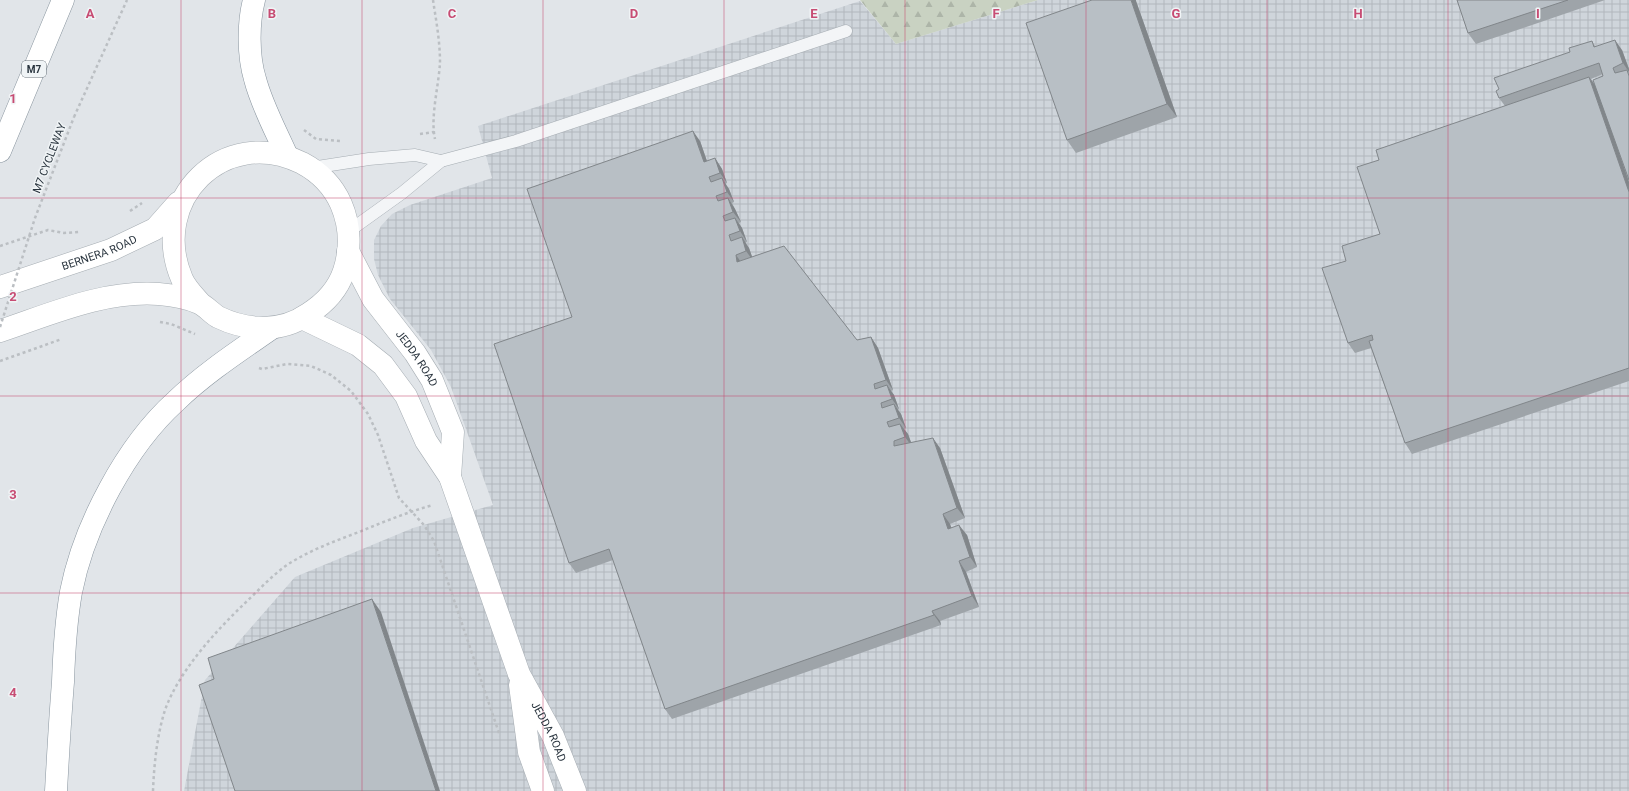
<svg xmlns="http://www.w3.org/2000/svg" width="1629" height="791" font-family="Roboto,sans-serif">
  <defs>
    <pattern id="industrial-grid" width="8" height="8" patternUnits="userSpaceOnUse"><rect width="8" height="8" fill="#cfd5db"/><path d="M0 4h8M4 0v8" fill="none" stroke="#b2b7bd"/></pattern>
    <pattern id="forest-firs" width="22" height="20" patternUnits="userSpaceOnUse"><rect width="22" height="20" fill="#c9d2c2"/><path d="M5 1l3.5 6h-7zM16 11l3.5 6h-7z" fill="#adb5a8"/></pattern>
  </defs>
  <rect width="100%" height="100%" fill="#e1e5e9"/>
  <polygon fill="url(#industrial-grid)" points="1038,0 1629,0 1629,791 184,791 205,680 295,577 413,528 493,505 451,387 431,350 390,299 378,275 374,259 374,240 381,226 392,214 410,205 492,178 478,126 860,1 896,44"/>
  <polygon fill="url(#forest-firs)" points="860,0 1038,0 896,44"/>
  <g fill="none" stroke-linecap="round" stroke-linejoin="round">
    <defs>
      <g id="service">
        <polyline points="311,168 369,159 415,155 441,161"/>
        <polyline points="349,231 402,193 441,161 516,141 846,31"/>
      </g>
      <g id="secondary">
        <path id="s1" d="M348 251 373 299 415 353 432 380 453 432 450 477"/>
        <path id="s2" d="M0 287 111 250 155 229 178 203"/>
        <path id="s3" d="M302 318 358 345 383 365 406 396 426 441 450 477 519 674 553 736 575 791"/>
        <path d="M0 331C51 314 104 290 159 294 171 295 188 298 199 303 206 306 211 313 218 317 247 331 281 333 308 314 324 304 338 289 344 271 351 249 350 225 341 204 333 186 319 172 302 163 224 124 148 200 182 279 186 288 194 296 200 303"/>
        <polyline points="520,685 529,752 543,791"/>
      </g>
      <g id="motorway">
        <path d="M254 0C248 23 248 56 255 79 262 106 276 131 287 156"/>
        <polyline points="0,151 63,0"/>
        <path d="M56 791C58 755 60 719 63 682 64 652 66 621 71 592 84 526 126 446 176 401 205 373 239 351 272 328"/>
      </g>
    </defs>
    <use href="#service" stroke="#a6adb3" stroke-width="13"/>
    <use href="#secondary" stroke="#a6adb3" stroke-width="23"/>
    <use href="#motorway" stroke="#89959f" stroke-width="23"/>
    <g stroke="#bbbfc3" stroke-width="2.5" stroke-dasharray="3 3" stroke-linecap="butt">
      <path d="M433 0C436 20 440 41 440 62 439 85 430 117 435 139"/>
      <polyline points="74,117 127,0"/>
      <polyline points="304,130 316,139 340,141"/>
      <polyline points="420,134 434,132"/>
      <polyline points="130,211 142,203"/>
      <polyline points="0,246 48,230 64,233 79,232"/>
      <polyline points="160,322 171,324 195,334"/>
      <polyline points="0,361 62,339"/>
      <polyline points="259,368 262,369 287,364 311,366 331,375 351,391 368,414 378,435 399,498 424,525 434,541 500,736"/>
      <path d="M153 791C154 765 157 735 165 710 179 671 215 632 244 604 259 590 273 574 290 563 311 550 335 541 359 532 383 522 408 512 433 505"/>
    </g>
    <use href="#service" stroke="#f3f5f7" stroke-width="12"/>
    <use href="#secondary" stroke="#fff" stroke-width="22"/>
    <use href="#motorway" stroke="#fff" stroke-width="22"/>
    <polyline stroke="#bbbfc3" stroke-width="2.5" stroke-dasharray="3 3" stroke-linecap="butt" points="0,327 35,218 74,117"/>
  </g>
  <g fill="#9ea4a9" fill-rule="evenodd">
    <polygon points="1457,0 1605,0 1476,44 1468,33"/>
    <polygon points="1136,1 1177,117 1076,153 1067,140"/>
    <path d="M1592 41 1595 46 1622 50 1629 69V179L1618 150 1629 182V381L1412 454 1405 443 1371 348 1355 353 1348 343 1380 234 1379 160 1505 106 1499 98 1570 52ZM1603 74V76L1594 83 1591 79Z"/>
    <polygon points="700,141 707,161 715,158 722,169 727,183 725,184 729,189 734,202 732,203 735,209 741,222 739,223 742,228 747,242 745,243 749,248 752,257 857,340 871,337 878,348 893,390 891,391 894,395 899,409 898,410 901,414 906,428 904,429 908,434 911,442 940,448 965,518 950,524 951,527 967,535 977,567 966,572 979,607 940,621 941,625 672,719 665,709 613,560 576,573 569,563 572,317"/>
  </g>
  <g fill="#81868a">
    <polygon points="1131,0 1136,0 1136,1 1177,117 1167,104"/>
    <polygon points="1615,40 1622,50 1629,69 1629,72 1623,63"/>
    <polygon points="1589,77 1597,88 1629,182 1629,192"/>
    <polygon points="693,131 700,141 711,173 704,162"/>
    <polygon points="715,158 722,169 727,183 720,173"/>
    <polygon points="722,178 729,189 734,202 727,192"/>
    <polygon points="728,198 735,209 741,222 733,212"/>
    <polygon points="735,218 742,228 747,242 740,231"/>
    <polygon points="742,237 749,248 754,262 746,251"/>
    <polygon points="736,255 743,265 737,262"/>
    <polygon points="871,337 878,348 893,390 886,380"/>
    <polygon points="887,385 894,395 899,409 892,399"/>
    <polygon points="894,404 901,414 906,428 899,418"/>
    <polygon points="900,424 908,434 913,448 905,437"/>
    <polygon points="933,438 940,448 965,518 957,508"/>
    <polygon points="943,514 950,524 955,539 948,529"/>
    <polygon points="959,525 967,535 977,567 970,557"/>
    <polygon points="959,561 966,572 979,607 972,596"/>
    <polygon points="372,599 381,612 440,791 436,791"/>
    <polygon points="932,611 940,621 941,625 934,615"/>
  </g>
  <g fill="#b8bfc5" stroke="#81868a">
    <polygon points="1092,0 1131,0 1167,104 1067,140 1026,23"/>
    <polygon points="1457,0 1568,0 1468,33"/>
    <polygon points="1615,40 1623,63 1613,68 1615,73 1627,70 1629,76 1629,180 1593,80 1603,76 1599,63 1499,98 1496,91 1499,89 1494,78 1570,52 1569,48 1592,41 1594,47"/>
    <polygon points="1589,77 1629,192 1629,368 1405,443 1369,341 1373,340 1372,335 1348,343 1322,268 1346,261 1342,246 1380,234 1357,167 1379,160 1376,150"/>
    <polygon points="693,131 704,162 715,158 720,173 709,177 711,182 722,178 727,192 716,196 718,201 728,198 733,212 723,216 725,221 735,218 740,231 729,235 731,241 742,237 746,251 736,255 737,262 784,246 857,340 871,337 886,380 874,384 875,389 887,385 892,399 881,403 882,408 894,404 899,418 887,422 889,427 900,424 905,437 894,441 894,446 933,438 957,508 943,514 948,529 959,525 970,557 959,561 972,596 932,611 934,615 665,709 609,549 569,563 494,344 572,317 527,189"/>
    <polygon points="372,599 436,791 235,791 199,685 214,679 208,658"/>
  </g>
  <path fill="none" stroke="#c74c73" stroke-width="1" stroke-opacity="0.55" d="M181 0V791M362 0V791M543 0V791M724 0V791M905 0V791M1086 0V791M1267 0V791M1448 0V791M0 198H1629M0 396H1629M0 593H1629"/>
  <g text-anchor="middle" stroke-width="3" stroke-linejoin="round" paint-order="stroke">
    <rect fill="#f0f4f6" stroke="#656e76" stroke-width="1" x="22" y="61" width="24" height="16" rx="3"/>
    <g font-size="10" font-weight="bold" fill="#2a353f">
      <text x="34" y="73">M7</text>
    </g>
    <g font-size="11" fill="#2a353f" stroke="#f0f4f6">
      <text transform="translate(49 158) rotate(-69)" y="4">M7 CYCLEWAY</text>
      <text dy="4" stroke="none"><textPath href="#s2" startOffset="105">BERNERA ROAD</textPath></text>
      <text dy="4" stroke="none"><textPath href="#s1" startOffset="128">JEDDA ROAD</textPath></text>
      <text dy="4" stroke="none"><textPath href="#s3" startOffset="499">JEDDA ROAD</textPath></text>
    </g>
  </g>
  <g font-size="13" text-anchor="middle" font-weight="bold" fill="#c74c73" stroke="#f0f4f6" stroke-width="3" stroke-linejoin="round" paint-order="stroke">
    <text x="90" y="18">A</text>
    <text x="272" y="18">B</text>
    <text x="452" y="18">C</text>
    <text x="634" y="18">D</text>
    <text x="814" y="18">E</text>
    <text x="996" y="18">F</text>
    <text x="1176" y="18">G</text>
    <text x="1358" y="18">H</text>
    <text x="1538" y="18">I</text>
    <text x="13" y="103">1</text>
    <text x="13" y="301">2</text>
    <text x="13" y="499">3</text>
    <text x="13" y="697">4</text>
  </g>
</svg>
